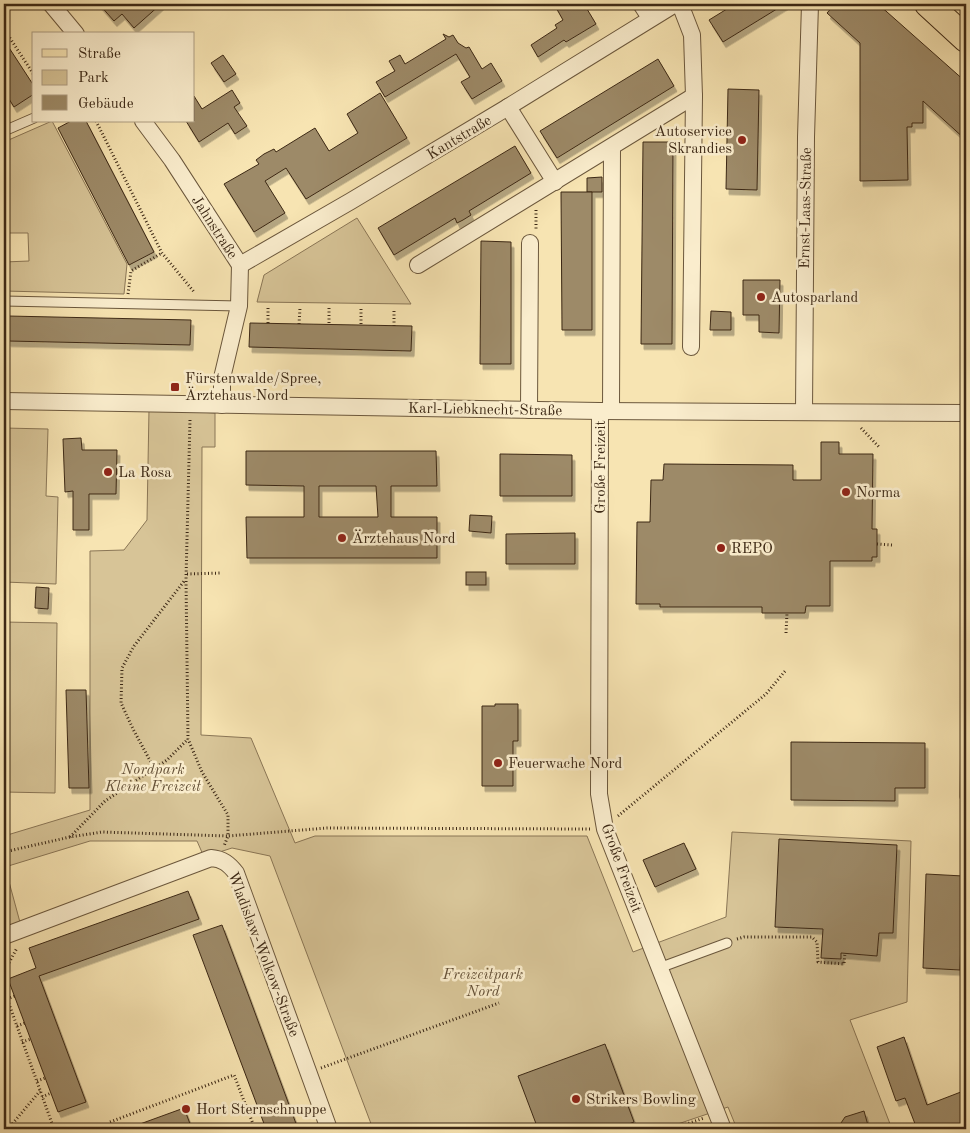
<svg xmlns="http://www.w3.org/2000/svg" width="970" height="1133" font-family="'Old Standard TT',serif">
  <defs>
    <filter id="shadow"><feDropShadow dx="3" dy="5.5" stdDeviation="0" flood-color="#0004"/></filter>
  </defs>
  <rect width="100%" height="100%" fill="#f7e4b2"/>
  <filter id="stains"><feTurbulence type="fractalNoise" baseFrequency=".004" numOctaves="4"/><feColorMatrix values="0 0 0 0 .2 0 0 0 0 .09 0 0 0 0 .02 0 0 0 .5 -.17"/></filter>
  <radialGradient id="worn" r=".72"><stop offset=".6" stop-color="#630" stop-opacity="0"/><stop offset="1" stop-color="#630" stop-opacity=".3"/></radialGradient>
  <g fill="#d7c497" stroke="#8a7656">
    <polygon points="52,121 127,264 124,294 4,291 4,262 29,261 28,233 4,233 4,142"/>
    <polygon points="357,218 411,304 257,302 264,275"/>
    <polygon points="149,409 215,413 215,447 202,447 201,735 251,738 295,843 315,836 587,836 633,952 726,917 732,832 911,841 907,1002 850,1020 892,1129 737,1129 728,1107 663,1129 373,1129 270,856 232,848 204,857 197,841 90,841 5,867 21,926 4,929 4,836 90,810 90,551 124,550 147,520"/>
    <polygon points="4,428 48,429 46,496 58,497 56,584 4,582"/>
    <polygon points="4,622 57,623 55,793 4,792"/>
  </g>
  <g fill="#9d8a67" stroke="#3c2815" fill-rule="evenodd" filter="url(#shadow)">
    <polygon points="99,4 161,4 134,28 122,14 114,21"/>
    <polygon points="554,4 584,4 596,24 566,42 564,40 538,57 531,45 557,28 555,25 563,20"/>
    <polygon points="735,4 785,4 723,42 709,20"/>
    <polygon points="835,4 878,4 966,82 966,140 923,101 923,123 912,123 912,127 907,127 908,180 860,181 860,43 827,13"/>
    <polygon points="443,34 449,37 453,35 458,43 466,48 469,47 482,69 491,63 502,81 472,99 461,82 470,77 456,54 385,97 376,82 395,71 389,61 400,55 405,64 446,39"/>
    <polygon points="4,40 34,86 34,94 14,107 4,91"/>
    <polygon points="223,55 236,74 224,82 211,63"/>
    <polygon points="658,59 674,86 557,158 540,131"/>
    <polygon points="728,89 759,90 757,190 726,189"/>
    <polygon points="232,90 240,103 234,107 247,126 235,134 228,123 199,142 186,121 194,121 194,96 202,109"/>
    <polygon points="380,93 407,138 306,199 286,168 265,181 285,213 254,232 224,184 259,164 256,160 264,154 274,149 276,152 315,128 329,151 358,133 347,114"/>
    <polygon points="71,121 86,121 154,252 129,265 58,128"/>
    <polygon points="643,142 673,142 672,344 641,344"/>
    <polygon points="515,146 531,173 469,211 471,215 463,220 457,223 455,218 394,255 378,228"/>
    <polygon points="602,177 602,192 587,192 587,178"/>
    <polygon points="561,192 592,192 592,330 562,330"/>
    <polygon points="481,241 511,242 511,364 480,364"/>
    <polygon points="743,280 780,280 779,333 759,332 759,315 743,315"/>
    <polygon points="711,311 731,312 731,330 710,330"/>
    <polygon points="8,316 191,320 190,345 8,341"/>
    <polygon points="250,323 412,326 411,351 249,347"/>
    <polygon points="81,438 82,450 117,450 116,494 89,494 89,530 73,530 73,491 65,492 63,439"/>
    <polygon points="821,442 839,442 839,454 873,454 872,529 877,529 877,557 872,557 872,561 830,561 830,606 806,606 805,613 762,613 762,607 660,607 660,604 636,604 637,522 650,522 651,480 663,480 664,464 793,465 793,480 821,480"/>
    <path d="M246 451H436L437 486H391V517H437V558H247L246 517H304V486L246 485ZM319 486H376L378 517H319Z"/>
    <polygon points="500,454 572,455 572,496 500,496"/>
    <polygon points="470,515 492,516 491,533 469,531"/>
    <polygon points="575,533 575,564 506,564 506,534"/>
    <rect x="466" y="572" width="20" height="13"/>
    <polygon points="36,587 49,588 48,609 35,608"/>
    <polygon points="66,690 86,690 89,788 69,788"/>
    <polygon points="495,704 518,704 518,741 513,741 513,786 482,786 482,706 495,706"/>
    <polygon points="791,742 925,743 925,788 895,788 895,801 791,800"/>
    <polygon points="779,839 897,845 893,933 879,933 877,956 841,953 841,959 821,958 823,929 775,927"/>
    <polygon points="684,843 696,869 655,887 643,860"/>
    <polygon points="926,874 963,876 960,970 923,968"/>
    <polygon points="188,891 199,919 39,976 86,1102 58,1112 8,979 36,968 29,948"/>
    <polygon points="222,925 248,994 298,1129 266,1129 193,935"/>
    <polygon points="904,1037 927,1105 966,1090 966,1129 917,1129 905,1098 896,1101 877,1047"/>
    <polygon points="605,1044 634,1122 615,1129 538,1129 518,1076"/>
    <polygon points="184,1108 192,1129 130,1129 129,1128"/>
    <polygon points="864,1111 869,1129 837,1129 845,1117"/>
  </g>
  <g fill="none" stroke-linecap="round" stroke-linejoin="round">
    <defs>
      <g id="service">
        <polyline points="4,131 34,118"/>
        <polyline points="4,301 239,306"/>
        <polyline points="965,797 966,721"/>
        <polyline points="659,968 727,943"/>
      </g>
      <g id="minor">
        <polyline points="51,4 76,34"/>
        <polyline points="641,4 650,18"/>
        <polyline points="680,4 692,35 694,96 691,347"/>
        <polyline points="508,107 555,182"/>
        <polyline points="143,121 172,160 240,265 239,306 222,378 222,405"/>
        <polyline points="240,265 351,201 508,107 675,4"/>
        <polyline points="418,265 694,96"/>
        <polyline points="4,401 600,411 966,413"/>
        <polyline points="529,410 530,243"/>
        <polyline points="600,411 599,794 605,829 723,1129"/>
        <polyline points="611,411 612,148"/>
        <polyline points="804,412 806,137 810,4"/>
        <path d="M4 936 211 858C223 859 229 864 236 873L329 1129"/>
      </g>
      <polyline id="primary" points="928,4 966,39"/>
    </defs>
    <use href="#service" stroke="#6b573c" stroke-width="11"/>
    <use href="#minor" stroke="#6b573c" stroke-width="18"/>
    <use href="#primary" stroke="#3c2815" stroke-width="28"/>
    <g stroke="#3c2815" stroke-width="3" stroke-dasharray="1 2.5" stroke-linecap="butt">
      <polyline points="4,29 34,75"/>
      <polyline points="96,121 162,253 195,293"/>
      <polyline points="536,210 536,229"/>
      <polyline points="128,294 131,271 162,253"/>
      <polyline points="329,308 329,324"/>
      <polyline points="361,309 361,325"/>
      <polyline points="268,323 268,307"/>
      <polyline points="299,324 300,308"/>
      <polyline points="394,326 394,310"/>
      <polyline points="190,420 186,579 188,739 202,772 228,815 228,836 327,828 590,829"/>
      <polyline points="861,428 880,448"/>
      <polyline points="877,544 892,545"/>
      <polyline points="187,574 222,573"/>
      <polyline points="786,633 787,613"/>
      <polyline points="154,768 133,729 121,703 122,668 134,646 185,580"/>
      <polyline points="618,816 766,694 786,670"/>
      <polyline points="70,837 105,801 167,760 188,739"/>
      <polyline points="4,852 70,837 102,832 228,836 224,846"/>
      <polyline points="737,939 744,937 812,937 817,942 818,962 844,964 845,953"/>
      <polyline points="4,972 17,948"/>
      <polyline points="4,987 10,984"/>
      <polyline points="4,990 54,1129"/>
      <polyline points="7,999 15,996"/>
      <polyline points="17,1026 25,1023"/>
      <polyline points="22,1042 31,1039"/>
      <polyline points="321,1068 499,1003"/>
      <polyline points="37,1081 45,1078"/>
      <polyline points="42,1097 51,1093"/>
      <polyline points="110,1122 234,1075 255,1129"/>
      <polyline points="8,1129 40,1091"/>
      <polyline points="672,1129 704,1118"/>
    </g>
    <use href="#service" stroke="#faedcd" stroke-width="9"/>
    <use href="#minor" stroke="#faedcd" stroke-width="16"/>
    <use href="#primary" stroke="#f7e4b2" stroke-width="26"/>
  </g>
  <g fill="#8f2418" stroke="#faedcd" stroke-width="2">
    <circle cx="742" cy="140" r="5"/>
    <circle cx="761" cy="297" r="5"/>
    <rect x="170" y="382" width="10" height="10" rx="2.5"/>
    <circle cx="108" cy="472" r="5"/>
    <circle cx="846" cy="492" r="5"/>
    <circle cx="342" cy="538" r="5"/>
    <circle cx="721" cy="548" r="5"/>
    <circle cx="498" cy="763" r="5"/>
    <circle cx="576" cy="1099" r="5"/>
    <circle cx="186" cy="1109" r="5"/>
  </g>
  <g text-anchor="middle" stroke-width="5" stroke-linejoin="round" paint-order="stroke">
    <g font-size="15" fill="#3c2815" stroke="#faedcd" text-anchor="start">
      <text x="732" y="136" text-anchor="end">Autoservice<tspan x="732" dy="17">Skrandies</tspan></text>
      <text x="771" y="302">Autosparland</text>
      <text x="185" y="383">Fürstenwalde/Spree,<tspan x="185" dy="17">Ärztehaus Nord</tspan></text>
      <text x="118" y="477">La Rosa</text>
      <text x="856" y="497">Norma</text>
      <text x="352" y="543">Ärztehaus Nord</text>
      <text x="731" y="553">REPO</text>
      <text x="508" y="768">Feuerwache Nord</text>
      <text x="586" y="1104">Strikers Bowling</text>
      <text x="196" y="1114">Hort Sternschnuppe</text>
    </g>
    <g font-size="15" fill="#3c2815" stroke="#faedcd">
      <text transform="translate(459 137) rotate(-31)" y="5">Kantstraße</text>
      <text transform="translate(805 208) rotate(-89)" y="5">Ernst-Laas-Straße</text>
      <text transform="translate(215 227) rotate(57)" y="5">Jahnstraße</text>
      <text transform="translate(485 409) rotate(1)" y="5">Karl-Liebknecht-Straße</text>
      <text transform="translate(600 467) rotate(-90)" y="5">Große Freizeit</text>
      <text transform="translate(622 868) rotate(70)" y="5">Große Freizeit</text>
      <text transform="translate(264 954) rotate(69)" y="5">Wladislaw-Wolkow-Straße</text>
    </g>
    <g font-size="15" font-style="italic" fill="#634f36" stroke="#faedcd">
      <text x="153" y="774">Nordpark<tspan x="153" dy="17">Kleine Freizeit</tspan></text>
      <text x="483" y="979">Freizeitpark<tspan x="483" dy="17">Nord</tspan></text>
    </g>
  </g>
  <rect width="970" height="1133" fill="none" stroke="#f7e4b2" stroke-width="20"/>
  <rect x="5" y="5" width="960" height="1123" fill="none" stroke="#3c2815" stroke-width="2.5"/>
  <rect x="10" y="10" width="950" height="1113" fill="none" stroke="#3c2815"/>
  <rect x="32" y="32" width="162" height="90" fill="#faedcd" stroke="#ae9e83"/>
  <rect x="42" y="49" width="25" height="8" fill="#f7e4b2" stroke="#ae9e83"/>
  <text x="78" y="58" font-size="15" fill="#3c2815">Straße</text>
  <rect x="42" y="70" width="25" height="15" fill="#d7c497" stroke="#ae9e83"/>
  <text x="78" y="82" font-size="15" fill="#3c2815">Park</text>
  <rect x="42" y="95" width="25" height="15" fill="#9d8a67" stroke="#ae9e83"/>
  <text x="78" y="108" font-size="15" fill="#3c2815">Gebäude</text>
  <rect width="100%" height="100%" filter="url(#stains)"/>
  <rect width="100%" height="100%" fill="url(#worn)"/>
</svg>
